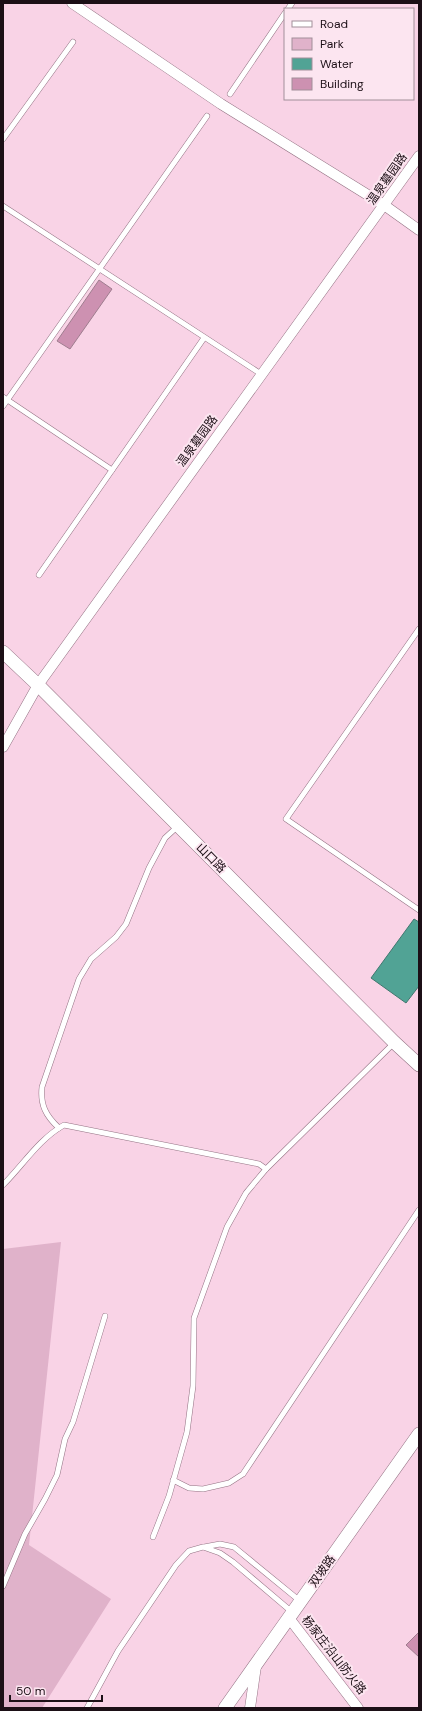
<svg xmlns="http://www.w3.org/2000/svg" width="422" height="1711" font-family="'DM Sans','Noto Sans SC',sans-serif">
  <rect width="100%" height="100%" fill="#f9d3e6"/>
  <polygon fill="#e0b2ca" points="61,1242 29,1545 111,1599 42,1708 3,1708 3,1249"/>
  <polygon fill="#51a395" stroke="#41776f" points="414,919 419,922 419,986 406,1003 371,978"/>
  <g fill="#cd91b1" stroke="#9f7d8f">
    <polygon points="99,280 112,289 70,349 57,341"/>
    <polygon points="419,1632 419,1657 406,1645"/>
  </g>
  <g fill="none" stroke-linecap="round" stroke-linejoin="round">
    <defs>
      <g id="service">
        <polyline points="288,9 292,3"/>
        <polyline points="230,94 285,13"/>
        <polyline points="3,139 73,42"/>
        <polyline points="3,206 261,374"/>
        <polyline points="3,397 112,470"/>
        <polyline points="3,406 207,116"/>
        <polyline points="39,575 204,338"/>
        <polyline points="419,629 286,819 419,910"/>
        <path d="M59 1128C46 1116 40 1105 42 1087L79 979 91 959 116 937 126 924 149 868 165 838 177 827"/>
        <path d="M3 1185C23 1165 39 1139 64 1125L259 1164 266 1169"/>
        <polyline points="173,1480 189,1488 203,1489 229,1483 243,1474 419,1210"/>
        <polyline points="153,1537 169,1496 187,1432 193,1386 194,1318 227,1227 246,1193 266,1169 394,1043"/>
        <polyline points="204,1547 220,1544 234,1547 300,1601"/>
        <polyline points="3,1586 25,1534 45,1499 57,1475 65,1439 73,1422 105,1316"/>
        <polyline points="87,1708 118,1651 176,1565 189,1551 203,1547 220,1553 233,1562 292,1612"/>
      </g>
      <g id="minor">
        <polyline points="72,3 221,104 384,205 419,230"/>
        <polyline points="3,747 38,685 419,156"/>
        <polyline points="289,1618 358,1708"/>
        <polyline points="250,1708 256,1666"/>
      </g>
      <g id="tertiary">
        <polyline points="3,652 38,685 394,1042 419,1065"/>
        <polyline points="225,1708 419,1434"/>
      </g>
    </defs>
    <use href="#service" stroke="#947384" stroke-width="6"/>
    <use href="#minor" stroke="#947384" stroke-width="11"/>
    <use href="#tertiary" stroke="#947384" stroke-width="14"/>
    <use href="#service" stroke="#fff" stroke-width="5"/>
    <use href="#minor" stroke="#fff" stroke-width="10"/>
    <use href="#tertiary" stroke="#fff" stroke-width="13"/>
  </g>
  <g text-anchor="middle" stroke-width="4" stroke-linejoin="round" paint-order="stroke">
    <g font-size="12" fill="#1c0f16" stroke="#fce5f0">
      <text transform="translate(387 179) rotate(-55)" y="4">温泉墓园路</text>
      <text transform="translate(197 441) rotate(-54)" y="4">温泉墓园路</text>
      <text transform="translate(211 858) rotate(45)" y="4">山口路</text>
      <text transform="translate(322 1571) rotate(-55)" y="4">双坡路</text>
      <text transform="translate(334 1655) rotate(52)" y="4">杨家庄沿山防火路</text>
    </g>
  </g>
  <rect width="422" height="1711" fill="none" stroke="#1c0f16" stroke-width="8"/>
  <rect x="284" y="8" width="130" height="92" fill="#fce5f0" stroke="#a28f99"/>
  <rect x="292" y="21" width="20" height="6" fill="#ffffff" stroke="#a28f99"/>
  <text x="320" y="28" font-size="12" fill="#1c0f16">Road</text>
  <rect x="292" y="38" width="20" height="12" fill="#e0b2ca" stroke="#a28f99"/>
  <text x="320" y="48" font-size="12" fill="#1c0f16">Park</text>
  <rect x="292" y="58" width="20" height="12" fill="#51a395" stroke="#a28f99"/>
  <text x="320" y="68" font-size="12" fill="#1c0f16">Water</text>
  <rect x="292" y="78" width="20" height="12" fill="#cd91b1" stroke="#a28f99"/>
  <text x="320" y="88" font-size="12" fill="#1c0f16">Building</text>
  <path d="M10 1695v6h92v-6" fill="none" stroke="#1c0f16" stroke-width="2"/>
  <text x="16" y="1695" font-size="12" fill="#1c0f16" stroke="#fce5f0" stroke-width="3" paint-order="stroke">50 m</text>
</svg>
